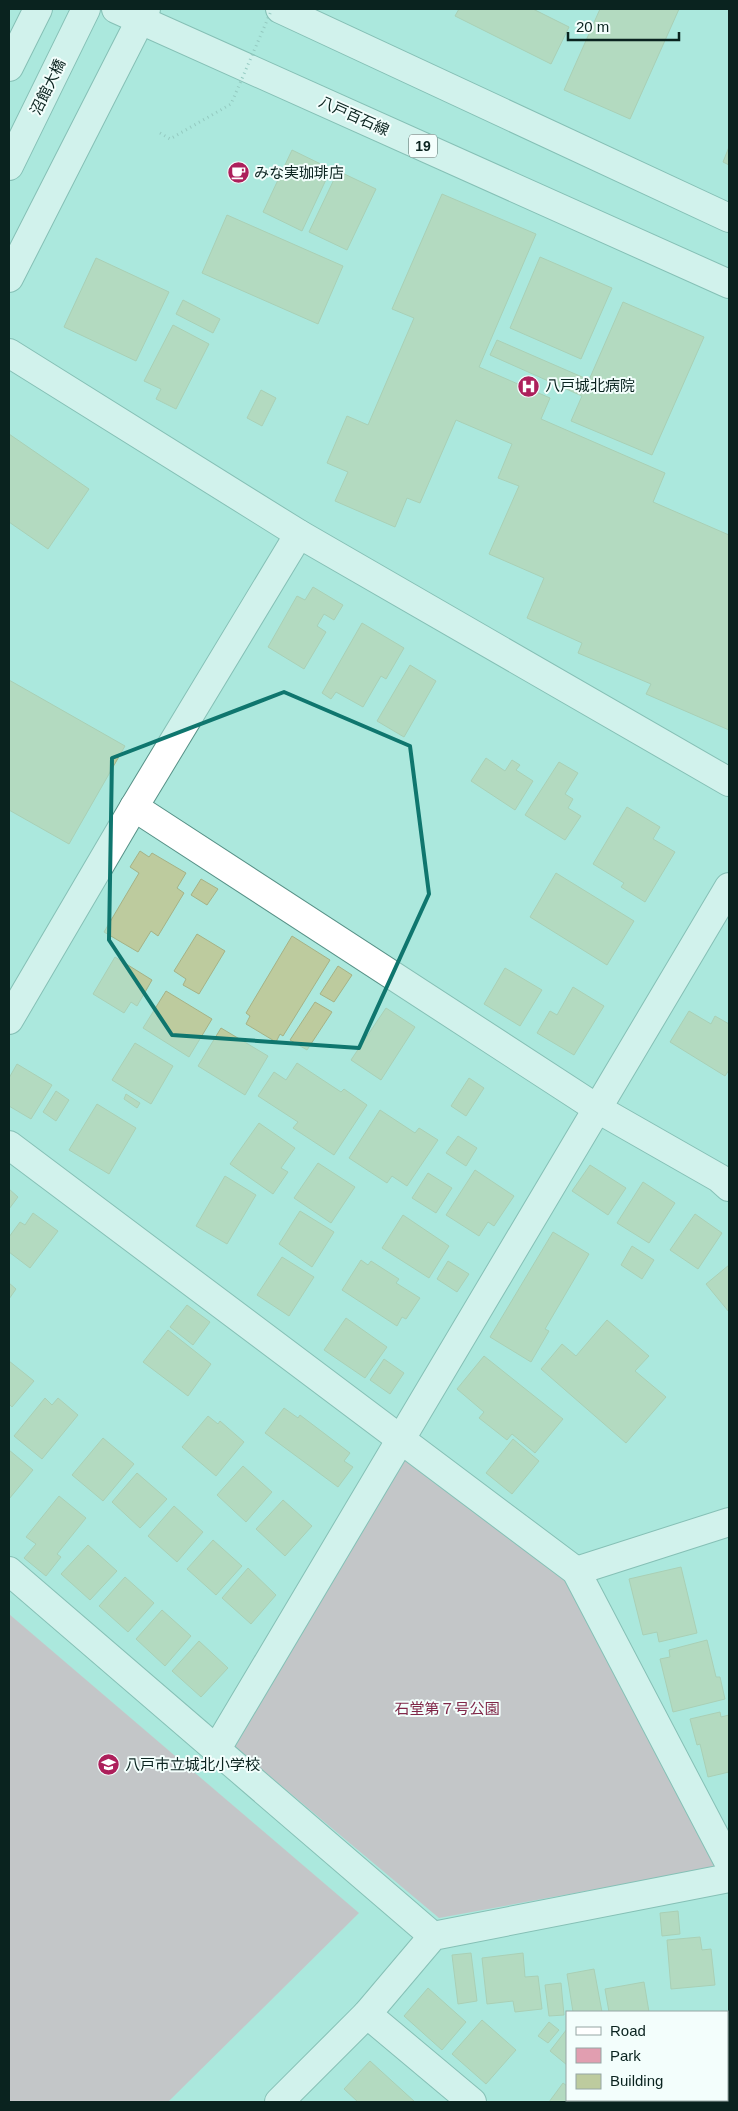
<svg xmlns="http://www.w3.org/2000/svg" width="738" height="2111" font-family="Helvetica,'Noto Sans JP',sans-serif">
  <rect width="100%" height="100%" fill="#ace8dd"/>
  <g fill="#e19eb0">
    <polygon points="402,1456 566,1581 717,1867 439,1918 235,1747"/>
    <polygon points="9,1614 359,1913 168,2102 9,2102"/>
  </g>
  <g fill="#bdcb9e" stroke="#a5b286">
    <polygon points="459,9 533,9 569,27 551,64 455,16"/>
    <polygon points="600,9 679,9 630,119 564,90"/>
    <polygon points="729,147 729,165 723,162"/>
    <polygon points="292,150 331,169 302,231 263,212"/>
    <polygon points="338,171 376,189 347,250 309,232"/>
    <polygon points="442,194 536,234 479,367 550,398 541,419 665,473 653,502 729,535 729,730 646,694 651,684 578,653 582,643 527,618 544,578 489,554 519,486 498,478 512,444 456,420 420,503 407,498 395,527 335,501 348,472 327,463 347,416 368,425 414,318 392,309"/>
    <polygon points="227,215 343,266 318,324 202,273"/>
    <polygon points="540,257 612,288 581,359 510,328"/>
    <polygon points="96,258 169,292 136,361 64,327"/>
    <polygon points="183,300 220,319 213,333 176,314"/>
    <polygon points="623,302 704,337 652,455 571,421 582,396 490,355 497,340 589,380"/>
    <polygon points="173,325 209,344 176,409 156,399 161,389 144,381"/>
    <polygon points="261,390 276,398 262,426 247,418"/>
    <polygon points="9,434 89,489 48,549 9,522"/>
    <polygon points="313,587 343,605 334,620 324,614 317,626 326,632 304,669 268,647 297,596 305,600"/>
    <polygon points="362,623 404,648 386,679 381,676 363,707 336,692 331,699 322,693"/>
    <polygon points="410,665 436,681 404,737 377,721"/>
    <polygon points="9,680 125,746 69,844 9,810"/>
    <polygon points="486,758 505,771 512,760 520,765 516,770 533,781 515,810 471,781"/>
    <polygon points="559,762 578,773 565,794 573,799 568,808 581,816 565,840 525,815"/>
    <polygon points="627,807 660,827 653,839 675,852 645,902 621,887 624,883 593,864"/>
    <polygon points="140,851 149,857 152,853 186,873 177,888 184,893 158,936 151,931 138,952 104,932 139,873 130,867"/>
    <polygon points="556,873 634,921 607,965 530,917"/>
    <polygon points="201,879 218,889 207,905 191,895"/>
    <polygon points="197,934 225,951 199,994 183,985 186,979 174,971"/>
    <polygon points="292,936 330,960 283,1036 280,1034 276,1042 246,1024 250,1016 246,1013"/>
    <polygon points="115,957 152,980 137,1006 131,1002 124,1013 93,994"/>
    <polygon points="338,966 352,975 334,1002 320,994"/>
    <polygon points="505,968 542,990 520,1026 484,1004"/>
    <polygon points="573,987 604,1006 574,1055 537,1033 550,1011 557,1015"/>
    <polygon points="166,991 212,1019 189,1057 143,1028"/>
    <polygon points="315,1002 332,1012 307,1050 290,1040"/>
    <polygon points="386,1008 415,1027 381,1080 351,1060"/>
    <polygon points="689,1011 711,1024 715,1016 729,1024 729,1070 725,1076 670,1042"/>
    <polygon points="221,1028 268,1056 245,1095 198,1066"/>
    <polygon points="135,1043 173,1066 151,1104 112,1080"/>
    <polygon points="297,1063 341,1092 344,1089 367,1105 334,1155 293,1128 298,1122 258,1096 274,1072 286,1080"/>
    <polygon points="17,1064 52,1085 31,1119 9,1106 9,1078"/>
    <polygon points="469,1078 484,1088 466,1116 451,1106"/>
    <polygon points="56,1091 69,1100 56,1121 43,1112"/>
    <polygon points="126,1094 140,1103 137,1108 124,1099"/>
    <polygon points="97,1104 136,1128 109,1174 69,1150"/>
    <polygon points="380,1110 415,1133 419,1128 438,1140 407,1186 392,1176 387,1183 349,1158"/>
    <polygon points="259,1123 295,1148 281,1168 288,1172 273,1194 230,1164"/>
    <polygon points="458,1136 477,1148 466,1166 446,1153"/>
    <polygon points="318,1163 355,1187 331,1223 294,1198"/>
    <polygon points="590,1165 626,1188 608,1215 572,1191"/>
    <polygon points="475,1170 514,1196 494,1226 488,1222 479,1236 446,1215"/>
    <polygon points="428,1173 452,1188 436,1213 412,1198"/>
    <polygon points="225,1176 256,1195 227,1244 196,1226"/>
    <polygon points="643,1182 675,1203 649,1243 617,1223"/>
    <polygon points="9,1189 18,1197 9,1209"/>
    <polygon points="300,1211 334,1232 312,1267 279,1244"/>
    <polygon points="33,1213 58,1231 30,1268 9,1252 9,1237 20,1222 25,1225"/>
    <polygon points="695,1214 722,1233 698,1269 670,1250"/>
    <polygon points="403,1215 449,1246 429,1278 382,1248"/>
    <polygon points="553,1232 589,1254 545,1329 549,1331 531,1362 490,1337"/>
    <polygon points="632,1246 654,1260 642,1279 621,1265"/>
    <polygon points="282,1257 314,1277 289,1316 257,1295"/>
    <polygon points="361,1260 368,1265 371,1261 399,1279 396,1283 420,1298 406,1319 402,1317 397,1326 342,1290"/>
    <polygon points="448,1261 469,1274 457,1292 437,1279"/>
    <polygon points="729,1265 729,1312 706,1284"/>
    <polygon points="9,1283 16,1289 9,1299"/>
    <polygon points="187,1305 210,1322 193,1345 170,1327"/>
    <polygon points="346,1318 387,1347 365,1378 324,1350"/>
    <polygon points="607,1320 649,1356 635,1371 666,1397 626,1443 541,1369 562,1344 576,1356"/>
    <polygon points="168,1330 211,1364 188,1396 143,1362"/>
    <polygon points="484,1356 563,1419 535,1453 512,1434 507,1440 479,1418 484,1412 457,1389"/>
    <polygon points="384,1359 404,1373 390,1394 370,1380"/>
    <polygon points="9,1361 34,1381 12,1407 9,1404"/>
    <polygon points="45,1398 52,1405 58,1398 78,1415 42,1459 14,1436"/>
    <polygon points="284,1408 298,1418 300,1415 350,1453 344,1461 353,1467 338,1487 265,1433"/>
    <polygon points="208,1416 218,1424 220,1421 244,1442 216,1476 182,1447"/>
    <polygon points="103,1438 134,1464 103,1501 72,1475"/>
    <polygon points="513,1439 539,1461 512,1494 486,1473"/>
    <polygon points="9,1450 33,1470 9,1499"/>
    <polygon points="243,1466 272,1492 246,1522 217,1495"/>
    <polygon points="137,1473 167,1499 140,1528 112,1502"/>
    <polygon points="59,1496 86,1518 57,1554 61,1557 46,1576 24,1558 36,1544 26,1537"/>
    <polygon points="283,1500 312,1526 285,1556 256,1529"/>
    <polygon points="174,1506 203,1532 177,1562 148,1536"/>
    <polygon points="213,1540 242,1566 216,1595 187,1569"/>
    <polygon points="88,1545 117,1571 90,1600 61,1574"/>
    <polygon points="681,1567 697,1633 659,1642 657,1632 643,1635 629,1579"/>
    <polygon points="248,1568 276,1595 251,1624 222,1598"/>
    <polygon points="125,1577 154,1603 128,1632 99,1606"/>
    <polygon points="162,1610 191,1636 165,1666 136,1639"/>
    <polygon points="707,1640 716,1677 720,1677 725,1699 673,1712 660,1659 670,1657 669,1650"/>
    <polygon points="199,1641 228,1668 201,1697 172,1671"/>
    <polygon points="720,1712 721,1717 729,1715 729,1772 708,1777 700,1744 697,1745 690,1719"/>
    <polygon points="678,1911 680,1934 662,1936 660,1913"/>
    <polygon points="700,1937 702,1950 711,1949 715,1985 671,1989 667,1940"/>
    <polygon points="471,1953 477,2001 458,2004 452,1955"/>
    <polygon points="523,1953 525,1977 538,1976 542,2009 515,2012 513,2001 487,2004 482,1958"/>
    <polygon points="594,1969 602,2012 573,2012 567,1974"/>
    <polygon points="644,1982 649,2012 609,2012 605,1989"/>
    <polygon points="561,1983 564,2015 549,2016 545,1985"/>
    <polygon points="428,1988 466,2022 442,2050 404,2016"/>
    <polygon points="482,2020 516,2050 486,2084 452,2054"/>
    <polygon points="549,2022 559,2030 548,2043 538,2036"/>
    <polygon points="567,2029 567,2065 550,2051"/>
    <polygon points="727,2031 729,2054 729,2064 727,2065"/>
    <polygon points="370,2061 415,2102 358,2102 344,2089"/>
    <polygon points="563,2083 567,2086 567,2100 587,2102 596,2100 599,2102 549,2102"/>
    <rect x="665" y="2100" width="38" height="2"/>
  </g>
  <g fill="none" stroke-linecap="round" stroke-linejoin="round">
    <defs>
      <g id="minor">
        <polyline points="9,67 38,9"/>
        <polyline points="9,166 86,9"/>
        <polyline points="9,278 146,9"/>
        <polyline points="9,353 299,534 729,782"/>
        <polyline points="134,807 598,1109 719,1178 729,1187"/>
        <polyline points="9,1020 134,807 299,534"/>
        <polyline points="9,1145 576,1571 729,1863"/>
        <polyline points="9,1571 433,1936"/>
        <polyline points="576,1571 729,1522"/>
        <polyline points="216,1750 729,887"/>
        <polyline points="367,2014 472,2102"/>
        <polyline points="279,2102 367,2014 433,1936 729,1878"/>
      </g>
      <g id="major">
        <polyline points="116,9 729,284"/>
        <polyline points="280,9 729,218"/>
      </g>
    </defs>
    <use href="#minor" stroke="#579187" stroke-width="30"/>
    <use href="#major" stroke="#579187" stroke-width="30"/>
    <use href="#minor" stroke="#fff" stroke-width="28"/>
    <use href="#major" stroke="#fff" stroke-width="28"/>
    <polyline stroke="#76a69e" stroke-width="3" stroke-dasharray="1 4" stroke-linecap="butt" points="160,133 170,139 231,104 272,9"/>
  </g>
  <path d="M0 0H738V2111H0ZM284 692 410 746 429 894 359 1048 172 1035 109 940 112 758Z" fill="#ace8dd" fill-opacity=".55" fill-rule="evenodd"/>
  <path fill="none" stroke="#0f766e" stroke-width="4" stroke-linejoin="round" d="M284 692 410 746 429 894 359 1048 172 1035 109 940 112 758Z"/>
  <defs>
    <symbol id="cafe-disc" viewBox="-11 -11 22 22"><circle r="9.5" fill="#ad1f5b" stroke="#f3fefc"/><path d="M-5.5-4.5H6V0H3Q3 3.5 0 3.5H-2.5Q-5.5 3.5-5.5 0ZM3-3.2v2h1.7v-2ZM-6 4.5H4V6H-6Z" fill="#fff"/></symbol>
    <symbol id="hospital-disc" viewBox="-11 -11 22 22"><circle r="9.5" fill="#ad1f5b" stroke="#f3fefc"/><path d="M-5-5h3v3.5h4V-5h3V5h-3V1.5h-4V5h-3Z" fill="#fff"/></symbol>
    <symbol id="school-disc" viewBox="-11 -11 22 22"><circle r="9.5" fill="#ad1f5b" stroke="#f3fefc"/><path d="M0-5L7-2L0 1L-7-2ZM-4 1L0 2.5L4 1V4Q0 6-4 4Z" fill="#fff"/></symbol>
  </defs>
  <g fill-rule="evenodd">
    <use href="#cafe-disc" x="226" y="160" width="25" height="25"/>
    <use href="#hospital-disc" x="516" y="374" width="25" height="25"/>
    <use href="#school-disc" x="96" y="1752" width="25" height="25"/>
  </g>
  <g text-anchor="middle" stroke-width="4" stroke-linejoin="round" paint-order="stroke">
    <rect fill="#f3fefc" stroke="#506561" stroke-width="1" x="409" y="134.5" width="28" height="23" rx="4"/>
    <g font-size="14" font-weight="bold" fill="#0a231f">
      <text x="423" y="151">19</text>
    </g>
    <g font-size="15" fill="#0a231f" stroke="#f3fefc">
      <text transform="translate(48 87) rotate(-64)" y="5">沼館大橋</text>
      <text transform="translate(354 116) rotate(24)" y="5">八戸百石線</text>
    </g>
    <g font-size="15" fill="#0a231f" stroke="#f3fefc" text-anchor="start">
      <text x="254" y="178">みな実珈琲店</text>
      <text x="545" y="391">八戸城北病院</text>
      <text x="125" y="1770">八戸市立城北小学校</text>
    </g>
    <g font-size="15" fill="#802748" stroke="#f3fefc">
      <text x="447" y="1714">石堂第７号公園</text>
    </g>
  </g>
  <rect width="738" height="2111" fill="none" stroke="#0a231f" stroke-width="20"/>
  <rect x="566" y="2011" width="162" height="90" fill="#f3fefc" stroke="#96a6a4"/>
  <rect x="576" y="2027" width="25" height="8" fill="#ffffff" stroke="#96a6a4"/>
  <text x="610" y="2036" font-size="15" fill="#0a231f">Road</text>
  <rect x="576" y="2048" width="25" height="15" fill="#e19eb0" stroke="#96a6a4"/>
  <text x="610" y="2061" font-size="15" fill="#0a231f">Park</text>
  <rect x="576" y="2074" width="25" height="15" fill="#bdcb9e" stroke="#96a6a4"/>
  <text x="610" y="2086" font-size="15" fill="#0a231f">Building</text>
  <path d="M568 32v8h111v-8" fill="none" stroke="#0a231f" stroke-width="2.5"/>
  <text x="576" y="32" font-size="15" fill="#0a231f" stroke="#f3fefc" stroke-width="4" paint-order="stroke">20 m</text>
</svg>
